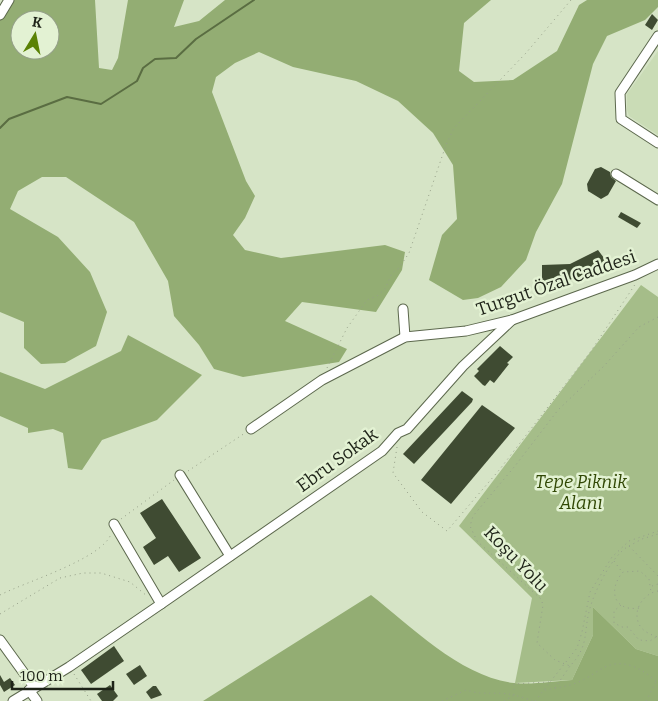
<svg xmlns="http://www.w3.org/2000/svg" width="658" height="701" font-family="Bitter,serif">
  <rect width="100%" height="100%" fill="#d6e4c6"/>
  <polygon fill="#cadcb6" points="658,51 658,135 629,116 627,110 627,94"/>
  <polygon fill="#a5bd89" points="641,285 658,297 658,656 636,649 593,607 593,635 572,680 515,683 532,598 459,526"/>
  <g fill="#93ad73" fill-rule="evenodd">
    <path d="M11 0H95L99 68 112 70 118 58 128 0H184L174 27 199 21 225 0H491L464 23 459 71 474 82 513 80 557 51 579 5 587 0H658V7L645 20 607 36 593 64 562 184 536 232 526 260 501 287 478 298 463 300 429 280 442 235 457 219 453 165 433 133 398 101 356 81 293 67 259 52 235 63 216 77 212 92 246 181 255 196 245 218 233 235 245 250 281 258 385 245 405 252 402 270 376 312 302 302 285 321 347 349 339 362 243 377 214 369 199 345 174 316 168 281 134 222 66 177H42L18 191 10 209 58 237 90 272 107 312 96 346 65 363 41 364 24 348V322L0 312V16ZM20 20H50V50H20Z"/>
    <polygon points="128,335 202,375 157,420 102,440 82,470 68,468 63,433 53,429 28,433 28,428 0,416 0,372 45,389 121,351"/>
    <path d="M371 595C412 627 461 677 514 683 533 685 554 681 572 680L593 635V607L636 649 658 656V701H203Z"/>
  </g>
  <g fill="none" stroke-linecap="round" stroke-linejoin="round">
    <polyline stroke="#5a6d42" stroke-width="2" points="0,128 9,119 67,97 101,104 137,81 143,68 155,59 176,58 196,39 254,0"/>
  </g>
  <g fill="#3f4b32">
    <polygon points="652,14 658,20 652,30 645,25"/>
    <polygon points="601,167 610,172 611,177 616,181 608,195 601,199 588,191 587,184 595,169"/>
    <polygon points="621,212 641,223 637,228 618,217"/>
    <polygon points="598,250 607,262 577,278 542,286 542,265 570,264"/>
    <polygon points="500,346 513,357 507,363 509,364 494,383 490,380 485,386 483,385 474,376 479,371 477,369"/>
    <polygon points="462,391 473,399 472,402 414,464 403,454"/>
    <polygon points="482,405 515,428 451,504 421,480"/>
    <polygon points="162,499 201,558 179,572 168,556 154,565 143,547 156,538 140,513"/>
    <polygon points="114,646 124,661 91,684 81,670"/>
    <polygon points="140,665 147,676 134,685 126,674"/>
    <polygon points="0,675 4,682 10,678 15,685 4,692 0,685"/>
    <polygon points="110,685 118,696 113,701 102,701 97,694"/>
    <polygon points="153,686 156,686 162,695 151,699 146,692"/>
  </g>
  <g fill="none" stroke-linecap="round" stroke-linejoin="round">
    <defs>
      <g id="minor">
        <polyline points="0,15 9,0"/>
        <polyline points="658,36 620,93 621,119 658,143"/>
        <polyline points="616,174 658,200"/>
        <polyline points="403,309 405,337"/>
        <polyline points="251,429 322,380 405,337 466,331 512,320 635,275 658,264"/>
        <polyline points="180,475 230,556"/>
        <polyline points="161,604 382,451 398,433 407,429 463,366 512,320"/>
        <polyline points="0,640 34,687"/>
        <polyline points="29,690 37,701"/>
        <polyline points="13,701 69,667 161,604 114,524"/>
      </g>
    </defs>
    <use href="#minor" stroke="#5c684d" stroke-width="11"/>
    <g stroke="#96a089" stroke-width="1" stroke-dasharray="1 4" stroke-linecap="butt">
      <path d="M658 317 639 327 604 366 558 410 515 466 473 516 470 526 477 541 541 599 543 605 537 643 555 660 570 666C590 645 583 632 590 608 595 590 613 554 629 546L658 576"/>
      <polyline points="327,368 347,328 367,300 377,296 385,289 392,273 399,268 409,253 446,145 454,128 526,53 571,0"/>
      <polyline points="397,447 393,473 422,512 447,531 500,469 591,351 636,283"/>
      <polyline points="188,471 245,433"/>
      <polyline points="121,519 174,480"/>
      <polyline points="629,546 642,539 658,534"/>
      <polyline points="614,561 622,572"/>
      <polyline points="652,586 658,584"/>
      <path d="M658 591C644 593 632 610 639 624 642 631 651 635 658 637"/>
      <path d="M0 595C25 582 102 559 111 534"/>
      <polyline points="621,605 614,611 614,623 622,627 628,627 639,640 650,641 656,637"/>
      <path d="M639 608C613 612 608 589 623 572L640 571 649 579 651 592"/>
      <polyline points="0,614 60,578 83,573 101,573 130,582 147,596"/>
      <polyline points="74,674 91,701"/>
      <polyline points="555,688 570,666"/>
      <path d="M545 690C555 688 566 687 576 683 585 680 594 673 603 668 623 657 643 669 658 683"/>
      <path d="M442 701 466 690C483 696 497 691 514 695V684L549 682"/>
      <polyline points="504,701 514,695 534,701"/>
      <polyline points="535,701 577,648 582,632 590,592 612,557 629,541 658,531"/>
      <polyline points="646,701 656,682"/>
    </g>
    <use href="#minor" stroke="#fff" stroke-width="9"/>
  </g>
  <g text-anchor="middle" stroke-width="5" stroke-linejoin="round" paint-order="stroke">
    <g font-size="18" fill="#1e2318" stroke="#e3f2d3">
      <text transform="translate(556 283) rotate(-19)" y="6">Turgut Özal Caddesi</text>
      <text transform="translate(337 460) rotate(-36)" y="6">Ebru Sokak</text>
      <text transform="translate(516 559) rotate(46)" y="6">Koşu Yolu</text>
    </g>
    <g font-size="18" font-style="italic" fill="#314805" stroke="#e3f2d3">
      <text x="581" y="488">Tepe Piknik<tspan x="581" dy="21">Alanı</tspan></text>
    </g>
  </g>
  <g transform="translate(35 35) rotate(10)"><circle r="24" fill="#e3f2d3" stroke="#949f88"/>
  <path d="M0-4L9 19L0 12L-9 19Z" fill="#5a8205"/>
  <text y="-8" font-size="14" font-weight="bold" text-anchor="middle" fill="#1e2318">K</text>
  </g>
  <path d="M12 681v8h101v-8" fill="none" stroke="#1e2318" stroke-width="2.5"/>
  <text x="20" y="681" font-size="15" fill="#1e2318" stroke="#e3f2d3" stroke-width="4" paint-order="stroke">100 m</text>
</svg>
